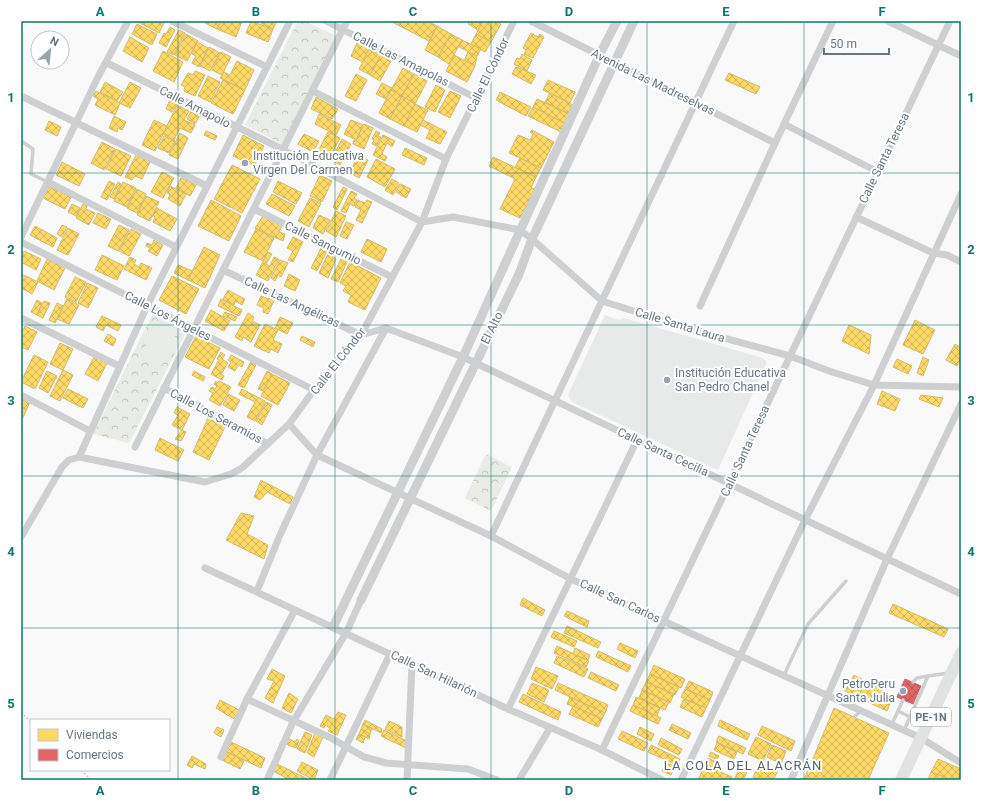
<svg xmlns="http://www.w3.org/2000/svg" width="982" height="801" font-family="Roboto,sans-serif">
  <defs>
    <pattern id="park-crowns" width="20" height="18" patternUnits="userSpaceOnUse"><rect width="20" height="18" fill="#e8ebe6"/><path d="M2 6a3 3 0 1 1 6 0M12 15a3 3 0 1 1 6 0" fill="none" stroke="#c0c3c0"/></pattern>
    <pattern id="homes-cross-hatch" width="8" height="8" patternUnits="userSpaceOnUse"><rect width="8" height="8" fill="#ffd966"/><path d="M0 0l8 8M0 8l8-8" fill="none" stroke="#d2b559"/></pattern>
    <pattern id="shops-cross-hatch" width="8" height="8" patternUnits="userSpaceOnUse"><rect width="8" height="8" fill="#e06666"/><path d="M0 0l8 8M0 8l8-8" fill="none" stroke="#b95959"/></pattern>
  </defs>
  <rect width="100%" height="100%" fill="#f9f9f9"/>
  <polygon fill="#e8e9e9" points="605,315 619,320 624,318 763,358 766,361 766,364 718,470 572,402 568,395"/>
  <g fill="url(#park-crowns)">
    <polygon points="298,21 304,21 336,36 282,144 245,125"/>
    <polygon points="152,315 187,330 129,443 93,434"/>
    <polygon points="486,454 512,467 491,511 465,498"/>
  </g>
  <polygon fill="#e8ebe6" points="157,322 177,332 162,364 142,354"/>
  <g fill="url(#homes-cross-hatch)" stroke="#d1bb6f">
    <polygon points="136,21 165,21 159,33"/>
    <polygon points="206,21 221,21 217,29 205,23"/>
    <polygon points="221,21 242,21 236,37 217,29"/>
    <polygon points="251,21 273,29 268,42 246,33"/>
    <polygon points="262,21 277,21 273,29 261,23"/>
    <polygon points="390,21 427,21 437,26 429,41"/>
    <polygon points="470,21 483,21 478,30 468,24"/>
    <polygon points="483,21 496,21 501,24 491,42 476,34"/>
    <polygon points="137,24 157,34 152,45 132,34"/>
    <polygon points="437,26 451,34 438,57 425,50"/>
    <polygon points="170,27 175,30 166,47 159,43 164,33 166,34"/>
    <polygon points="179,30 185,33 174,55 167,52"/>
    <polygon points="531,33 538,37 540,34 544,37 533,58 524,54 526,50 523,48"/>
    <polygon points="186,34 198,41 187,61 175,55"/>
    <polygon points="451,34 462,40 449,64 438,57"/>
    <polygon points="476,34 491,42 485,52 471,44"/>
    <polygon points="130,37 149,48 142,62 123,51"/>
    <polygon points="462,40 481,49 477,56 459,47"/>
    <polygon points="197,42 208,48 199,67 192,63 196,56 192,54"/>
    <polygon points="357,43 369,49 363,62 351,56"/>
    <polygon points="209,47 220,53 210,71 200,66"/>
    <polygon points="369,49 381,55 370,75 359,69"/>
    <polygon points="163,51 183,62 174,82 153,71"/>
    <polygon points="221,52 231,57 222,75 212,70"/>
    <polygon points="468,52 477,56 475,66 464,61"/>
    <polygon points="522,54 532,60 527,71 514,64 517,58 520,59"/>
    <polygon points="381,55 391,61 380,81 370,75"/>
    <polygon points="454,55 475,66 467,82 446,71"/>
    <polygon points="237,61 254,70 245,90 220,78 224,72 230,75"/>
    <polygon points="516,67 536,75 531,84 512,74"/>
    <polygon points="403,68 414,74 402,96 391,90"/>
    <polygon points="195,71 205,75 195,96 184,91 185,87 181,85 188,73 193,75"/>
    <polygon points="729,73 760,87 756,94 725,80"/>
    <polygon points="356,74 367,80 356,101 345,96"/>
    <polygon points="414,74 427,81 415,104 402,96"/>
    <polygon points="208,76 220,82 210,102 198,96"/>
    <polygon points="223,80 245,90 233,114 211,103"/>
    <polygon points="548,80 575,92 570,103 543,90"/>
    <polygon points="105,82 123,92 117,101 100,92"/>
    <polygon points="130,82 141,88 130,108 119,103"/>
    <polygon points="382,83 392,88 386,99 376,94"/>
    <polygon points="436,85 445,90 435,112 425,107"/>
    <polygon points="391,90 402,96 390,119 379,113"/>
    <polygon points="96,91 120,103 115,115 95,105 98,99 93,96"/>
    <polygon points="450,91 461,96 450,118 438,112"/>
    <polygon points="500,92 531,107 526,116 496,100"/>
    <polygon points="550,93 573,105 568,113 545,102"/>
    <polygon points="402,96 415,104 404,126 390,119"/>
    <polygon points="316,97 338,109 332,119 311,109"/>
    <polygon points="537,99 569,114 564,123 533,107"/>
    <polygon points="170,100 177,104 172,112 166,109"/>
    <polygon points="415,104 428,110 417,132 404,126"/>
    <polygon points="177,105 189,111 184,120 195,125 191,133 180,128 174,140 163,134"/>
    <polygon points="533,107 564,123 561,132 528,116"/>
    <polygon points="191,111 200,115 195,124 187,119"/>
    <polygon points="319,114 341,125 336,135 315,124"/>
    <polygon points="114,116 126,122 122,130 118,128 117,132 109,128"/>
    <polygon points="154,120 167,126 155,151 142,145"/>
    <polygon points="351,120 363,125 356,140 344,134"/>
    <polygon points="423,120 447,132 440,144 426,138 430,130 420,125"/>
    <polygon points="49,121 61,127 57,136 45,130"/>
    <polygon points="364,124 373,128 364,149 353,144 354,140 356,141"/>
    <polygon points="532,130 554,142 541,168 509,153 518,135 530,140 533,134 530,132"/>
    <polygon points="206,131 217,136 215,140 204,135"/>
    <polygon points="376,131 380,133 378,136 381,137 376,146 372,144 374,140 372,139"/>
    <polygon points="328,132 340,138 329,159 317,153"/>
    <polygon points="180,133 188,138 178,159 169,155"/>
    <polygon points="304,134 319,141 313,152 298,144"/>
    <polygon points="243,135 264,146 254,166 233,156"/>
    <polygon points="383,135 395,141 392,147 387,143 382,154 387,157 385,161 373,155"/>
    <polygon points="164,136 175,141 169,153 158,148"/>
    <polygon points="342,139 351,144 340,165 331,160"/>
    <polygon points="102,142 115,149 104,170 91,163"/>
    <polygon points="405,148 427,158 424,165 402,155"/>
    <polygon points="116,149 131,156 121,176 106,169"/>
    <polygon points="136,155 150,162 142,179 135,176 132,180 125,177"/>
    <polygon points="358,155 368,160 359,178 350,173"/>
    <polygon points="493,157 536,177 531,188 535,189 520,218 500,209 515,179 489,166"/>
    <polygon points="520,158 541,168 536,177 515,167"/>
    <polygon points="376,159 395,169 385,187 367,177"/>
    <polygon points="62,162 85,174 79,186 56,175"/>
    <polygon points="232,165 260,179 242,213 214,199"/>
    <polygon points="162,172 174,178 163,198 151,192"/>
    <polygon points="320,175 332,181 322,202 310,196"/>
    <polygon points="181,178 196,185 190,196 176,188"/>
    <polygon points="392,179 399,183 393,195 385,190"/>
    <polygon points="109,181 115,184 107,200 101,197"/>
    <polygon points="278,181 302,193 296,204 273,192"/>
    <polygon points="118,182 121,184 114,199 110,197"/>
    <polygon points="123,182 136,188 127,207 114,201"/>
    <polygon points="400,184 411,189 406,198 396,192"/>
    <polygon points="170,186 186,194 180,206 168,199 170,194 167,193"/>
    <polygon points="49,187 71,197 65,209 43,198"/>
    <polygon points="343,187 347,189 337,210 333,207"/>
    <polygon points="137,189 146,194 137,213 127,208"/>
    <polygon points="351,191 357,194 354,198 357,200 354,206 350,204 346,213 341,211"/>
    <polygon points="272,194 295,206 289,216 266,204"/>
    <polygon points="146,196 159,202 150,221 137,215"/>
    <polygon points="310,198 321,203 309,227 298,221"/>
    <polygon points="211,200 241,216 229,241 198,226"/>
    <polygon points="358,200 365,203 367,200 372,202 362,223 356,220 361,210 355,207"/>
    <polygon points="72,204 80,208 76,216 68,212"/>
    <polygon points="83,204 87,206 86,209 95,213 89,225 76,218"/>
    <polygon points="157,208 177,219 170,231 153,222 155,217 153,215"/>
    <polygon points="336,211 346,216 336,237 326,231"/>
    <polygon points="98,213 111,219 106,229 93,223"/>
    <polygon points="319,215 330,220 323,234 313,228"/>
    <polygon points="263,216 282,226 279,232 285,234 283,241 255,228"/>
    <polygon points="346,222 354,225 347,239 340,236"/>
    <polygon points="62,225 67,227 62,237 57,234"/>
    <polygon points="119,225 129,230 118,251 108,246"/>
    <polygon points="35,226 57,238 53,247 30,235"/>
    <polygon points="68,228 79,234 68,255 57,250"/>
    <polygon points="131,229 141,234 129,256 119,251"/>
    <polygon points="256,229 274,238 263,261 244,252"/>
    <polygon points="293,237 303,242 293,262 288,260 293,251 287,248"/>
    <polygon points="367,239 387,249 381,262 361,252"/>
    <polygon points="154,240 163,245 157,256 148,251 150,248 146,246 147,243 152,245"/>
    <polygon points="322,246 328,249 317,271 311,268"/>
    <polygon points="204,247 220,255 205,288 188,280"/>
    <polygon points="24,251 41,259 36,270 21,262"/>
    <polygon points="268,252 272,254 266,264 270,266 274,257 279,259 268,281 256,275"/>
    <polygon points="328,254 336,259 328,278 319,273"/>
    <polygon points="102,255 124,266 117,280 95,270"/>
    <polygon points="130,257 136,260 134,264 139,267 141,263 152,268 146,280 124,269"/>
    <polygon points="47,259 65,268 54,290 37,281"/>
    <polygon points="341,259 347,262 338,282 331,279"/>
    <polygon points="280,260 288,263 281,277 278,275 275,281 271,278"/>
    <polygon points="350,262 381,278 365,310 348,302 351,295 343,291 346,286 340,283"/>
    <polygon points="178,265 192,271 188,280 174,273"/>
    <polygon points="21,274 38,282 32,294 21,288"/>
    <polygon points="289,274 300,280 295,291 284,286"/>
    <polygon points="172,276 199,289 186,314 159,300"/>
    <polygon points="75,277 86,282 76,302 65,297"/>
    <polygon points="87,283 98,288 88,308 78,303"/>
    <polygon points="228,290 245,299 242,305 235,301 234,305 223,299"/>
    <polygon points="261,296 269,299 271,297 275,298 268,314 263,312 264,308 257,305"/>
    <polygon points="67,299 79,305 69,324 57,319"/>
    <polygon points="221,299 242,310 239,316 218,306"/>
    <polygon points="37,300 42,303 37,315 31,312"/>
    <polygon points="44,301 50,303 43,318 37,315"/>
    <polygon points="57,303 63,306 55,323 49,320"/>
    <polygon points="211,310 230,321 224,331 205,321"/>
    <polygon points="225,312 237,317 235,321 223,316"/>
    <polygon points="248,313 254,317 252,321 260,325 251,342 243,337 242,341 235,337"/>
    <polygon points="102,316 121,325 118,331 106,325 103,331 96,327"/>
    <polygon points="280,317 293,323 287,334 275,328"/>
    <polygon points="915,320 935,330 923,354 903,345"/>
    <polygon points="265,324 278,330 273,340 282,344 278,353 271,349 269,353 254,346"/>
    <polygon points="849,325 871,335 869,354 842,341"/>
    <polygon points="25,326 37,332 28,350 21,347 21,334"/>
    <polygon points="108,334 116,339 113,346 104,341"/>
    <polygon points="196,336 220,348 209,369 185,357"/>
    <polygon points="302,336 315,342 313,347 300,340"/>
    <polygon points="60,343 73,349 63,370 50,364"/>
    <polygon points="955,344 961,348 961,358 957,366 946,360"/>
    <polygon points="221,352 225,355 222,359 228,363 222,373 219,373 224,376 222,380 211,374 219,360 217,359"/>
    <polygon points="34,355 48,362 35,389 21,382"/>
    <polygon points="231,355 244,362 242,367 238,365 235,371 228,367 231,362 228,360"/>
    <polygon points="94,357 107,363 98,381 85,374"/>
    <polygon points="923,357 929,360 923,376 917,373"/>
    <polygon points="897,359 912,366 908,374 893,367"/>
    <polygon points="251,362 256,365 244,388 238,385"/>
    <polygon points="63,370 73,375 60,401 50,396"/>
    <polygon points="47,371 57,376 48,393 39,388"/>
    <polygon points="194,371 205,377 203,381 192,375"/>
    <polygon points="267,371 272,374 263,391 258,389"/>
    <polygon points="272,374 290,383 278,405 261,396"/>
    <polygon points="216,381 218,383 219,381 231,387 220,406 209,400 213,393 209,391 212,387 215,389 217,386 214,384"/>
    <polygon points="68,389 88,399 83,408 63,398"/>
    <polygon points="242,389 265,401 255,421 247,417 255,402 239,394"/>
    <polygon points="882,391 900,399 895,411 877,404"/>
    <polygon points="228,394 240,400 234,411 223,405"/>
    <polygon points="921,395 943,398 939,407 919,399"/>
    <polygon points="21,398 30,402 21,422"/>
    <polygon points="266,402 272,405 262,425 256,421"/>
    <polygon points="177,407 190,414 182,430 172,425 178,415 174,413"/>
    <polygon points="208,418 225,427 209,460 193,452"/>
    <polygon points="182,430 186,432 181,441 175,439"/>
    <polygon points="160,438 184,450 178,461 155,450"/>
    <polygon points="261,480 293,497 290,504 267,492 260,500 254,497"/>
    <polygon points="241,513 254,516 247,534 268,545 264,559 226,540"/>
    <polygon points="523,598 545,610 542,616 520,605"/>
    <polygon points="893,604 948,629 944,637 889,613"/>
    <polygon points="567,611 589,621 587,627 564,616"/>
    <polygon points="567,626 601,642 598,648 564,633"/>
    <polygon points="554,631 577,641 574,647 551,637"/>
    <polygon points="620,643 638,651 635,658 617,649"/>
    <polygon points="557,646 589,661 586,667 554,653"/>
    <polygon points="575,648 590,655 588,660 573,654"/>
    <polygon points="598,651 631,666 628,672 596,657"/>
    <polygon points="557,656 588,669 584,677 554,663"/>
    <polygon points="654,665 685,679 681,688 650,674"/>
    <polygon points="536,667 558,676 552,689 531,679"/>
    <polygon points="272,669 285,676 273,703 265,698 274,681 267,679"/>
    <polygon points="591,672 619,685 616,691 588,678"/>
    <polygon points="650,674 679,687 675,695 646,682"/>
    <polygon points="854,675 893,696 887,711 845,691"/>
    <polygon points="689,681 713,692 710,700 685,689"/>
    <polygon points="646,682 674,694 670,703 642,690"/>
    <polygon points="532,683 549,690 544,702 527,694"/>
    <polygon points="558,683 608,705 605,713 555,690"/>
    <polygon points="685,689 710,700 706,708 681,697"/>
    <polygon points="642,690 669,702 665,710 639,698"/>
    <polygon points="289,693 298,699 291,713 282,708"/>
    <polygon points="523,694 561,712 558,720 519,702"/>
    <polygon points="570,697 605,713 602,719 567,704"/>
    <polygon points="636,697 660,708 657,716 633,705"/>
    <polygon points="684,699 706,708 702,717 680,707"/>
    <polygon points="220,700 239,710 234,719 216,708"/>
    <polygon points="633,705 661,718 658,724 630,711"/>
    <polygon points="573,706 602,719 598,727 569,714"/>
    <polygon points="834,708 889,733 868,780 804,780"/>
    <polygon points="338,712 346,715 337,735 328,731 330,728 325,725 324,728 320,726 326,715 334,719"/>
    <polygon points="365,720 382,729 381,733 363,724"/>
    <polygon points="720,720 750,734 747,740 718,726"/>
    <polygon points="389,721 402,727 402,737 385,729"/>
    <polygon points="363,724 372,729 370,734 361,729"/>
    <polygon points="672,724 691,733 688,739 669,730"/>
    <polygon points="762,726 795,741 791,751 758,735"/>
    <polygon points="217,727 224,730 221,737 214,733"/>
    <polygon points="640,727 654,734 651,741 637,734"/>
    <polygon points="361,729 370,734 369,739 359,734"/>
    <polygon points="384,730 407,741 406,748 381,736"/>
    <polygon points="622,731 648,743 644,751 618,739"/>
    <polygon points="305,732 312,735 305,753 297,749"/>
    <polygon points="315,733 323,737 314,757 307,753"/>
    <polygon points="359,734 365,737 363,743 356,739"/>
    <polygon points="719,736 746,748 743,754 716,742"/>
    <polygon points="756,737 771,744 763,761 748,754"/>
    <polygon points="288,738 295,742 297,739 299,741 296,748 286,744"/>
    <polygon points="661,738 682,749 679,755 658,745"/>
    <polygon points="229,741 265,758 261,768 227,752"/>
    <polygon points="717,743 737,752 734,759 714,750"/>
    <polygon points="651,745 680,759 677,765 648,752"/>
    <polygon points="772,745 786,751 781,764 767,757"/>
    <polygon points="227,752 244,761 240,769 222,760"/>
    <polygon points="711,752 719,756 717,760 709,756"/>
    <polygon points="192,756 206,764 205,769 194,764 192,768 187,765"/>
    <polygon points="708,758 716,762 713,768 705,764"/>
    <polygon points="938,759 961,769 961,780 951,780 931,772"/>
    <polygon points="302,762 318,770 314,780 297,771"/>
    <polygon points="666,763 675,766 671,775 662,771"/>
    <polygon points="742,763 749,767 743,780 734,780"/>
    <polygon points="760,763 778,771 773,780 759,780 753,777"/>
    <polygon points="277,764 310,780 290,780 273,771"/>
    <polygon points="705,765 732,777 730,780 704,780 699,778"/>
    <polygon points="931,772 950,779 928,780"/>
  </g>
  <polygon fill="url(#shops-cross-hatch)" stroke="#bb6b6f" points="905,679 921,686 913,704 897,697"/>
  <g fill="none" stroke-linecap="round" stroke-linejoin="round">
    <g stroke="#cbcccd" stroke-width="1.5" stroke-dasharray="2 2" stroke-linecap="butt">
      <polyline points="21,712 31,722"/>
      <polyline points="81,770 91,780"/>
    </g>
    <g stroke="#cecfd0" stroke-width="3.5">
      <polyline points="21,141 33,149 31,174 48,182"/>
      <polyline points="784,675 808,624 846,581"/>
      <polyline points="913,682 917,678 928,676"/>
      <polyline points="898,711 910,717 904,730"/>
      <polyline points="854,717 861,711"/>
      <polyline points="892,724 903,700"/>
      <polyline points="924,724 910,717 928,676 949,673"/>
    </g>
    <g stroke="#cecfd0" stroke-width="7">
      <polyline points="172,21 267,67"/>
      <polyline points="326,21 476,98"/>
      <polyline points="531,21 775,143"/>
      <polyline points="888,21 961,56"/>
      <polyline points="107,63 284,150 422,222 453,217 520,230 532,239 602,301 687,328 790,356 829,371 874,385 961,387"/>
      <polyline points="313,91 446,159"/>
      <polyline points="21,96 207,186"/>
      <polyline points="784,124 878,172"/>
      <polyline points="48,182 176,247"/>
      <polyline points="254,209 392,277"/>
      <polyline points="856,217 933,253 947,255 961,262"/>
      <polyline points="21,237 99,75 128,21"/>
      <polyline points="21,242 314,390"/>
      <polyline points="223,270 361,335 386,328 463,357 961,594"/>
      <polyline points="700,306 775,143 833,21"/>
      <polyline points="21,318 119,366"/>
      <polyline points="164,388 268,444"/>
      <polyline points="21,395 90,431"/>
      <polyline points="289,424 317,455 491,536 571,579 921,738 961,763"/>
      <polyline points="135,447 347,21"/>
      <polyline points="79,457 147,306 290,21"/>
      <polyline points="491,536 734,21"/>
      <polyline points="21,537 62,467 69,460 79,457 205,482 231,474 242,468 289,424 314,390 361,335 422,222 446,159 514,21"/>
      <polyline points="205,568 508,709 602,750 662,780"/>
      <polyline points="257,591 280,535 317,455 386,328"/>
      <polyline points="247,699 331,738 364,757 386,763 468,769 497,780"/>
      <polyline points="508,709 637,440"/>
      <polyline points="602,750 950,21"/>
      <polyline points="221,757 247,699 295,610"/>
      <polyline points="267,780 293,722 346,633 361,600"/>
      <polyline points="330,780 390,654"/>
      <polyline points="407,780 412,664"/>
      <polyline points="519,780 550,728"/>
      <polyline points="681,780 805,520 874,385 961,194"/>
      <polyline points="791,780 887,559 961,404"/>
    </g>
    <g stroke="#cecfd0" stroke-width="9">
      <polyline points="361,600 519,274 532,239 634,21"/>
      <polyline points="333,627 463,357 599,56 617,21"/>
    </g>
    <polyline stroke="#e1e2e2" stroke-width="12" points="901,780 961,653"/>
  </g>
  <path fill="none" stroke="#0f766e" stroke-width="1" stroke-opacity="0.55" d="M178 21V780M335 21V780M491 21V780M647 21V780M804 21V780M21 173H961M21 325H961M21 476H961M21 628H961"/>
  <g fill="#99a4ac" stroke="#fff" stroke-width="1.5">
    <circle cx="245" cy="163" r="4"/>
    <circle cx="667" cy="380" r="4"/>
    <circle cx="903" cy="691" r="4"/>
  </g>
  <g text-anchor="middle" stroke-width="4" stroke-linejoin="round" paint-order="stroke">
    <rect fill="#fff" stroke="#939fa8" stroke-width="1" x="911" y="708" width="40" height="18" rx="3"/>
    <g font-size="11" font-weight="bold" fill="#657683">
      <text x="931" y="721">PE-1N</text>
    </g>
    <g font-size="12" fill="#657683" stroke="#fff">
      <text transform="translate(401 59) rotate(27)" y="4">Calle Las Amapolas</text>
      <text transform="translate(488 75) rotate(-64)" y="4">Calle El Cóndor</text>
      <text transform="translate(653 82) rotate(26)" y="4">Avenida Las Madreselvas</text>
      <text transform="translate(195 107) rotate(27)" y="4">Calle Amapolo</text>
      <text transform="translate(884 158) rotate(-64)" y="4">Calle Santa Teresa</text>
      <text transform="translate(323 243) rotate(26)" y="4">Calle Sangumio</text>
      <text transform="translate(292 302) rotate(25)" y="4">Calle Las Angélicas</text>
      <text transform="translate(168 316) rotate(27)" y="4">Calle Los Ángeles</text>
      <text transform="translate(680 325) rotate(17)" y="4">Calle Santa Laura</text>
      <text transform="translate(492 328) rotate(-64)" y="4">El Alto</text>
      <text transform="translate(338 361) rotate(-52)" y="4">Calle El Cóndor</text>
      <text transform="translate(216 416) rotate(28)" y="4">Calle Los Seramios</text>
      <text transform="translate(745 451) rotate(-65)" y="4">Calle Santa Teresa</text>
      <text transform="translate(663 452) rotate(25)" y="4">Calle Santa Cecilia</text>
      <text transform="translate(620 601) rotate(25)" y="4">Calle San Carlos</text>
      <text transform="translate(434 674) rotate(25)" y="4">Calle San Hilarión</text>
    </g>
    <g font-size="12" fill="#657683" stroke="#fff" text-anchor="start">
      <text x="253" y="160">Institución Educativa<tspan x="253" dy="14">Virgen Del Carmen</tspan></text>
      <text x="675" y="377">Institución Educativa<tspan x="675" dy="14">San Pedro Chanel</tspan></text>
      <text x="895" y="688" text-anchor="end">PetroPeru<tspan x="895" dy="14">Santa Julia</tspan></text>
    </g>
    <g font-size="13" letter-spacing="1" fill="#57646e" stroke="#fff">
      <text x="743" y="770">LA COLA DEL ALACRÁN</text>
    </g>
  </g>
  <rect width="982" height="801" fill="none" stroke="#ffffff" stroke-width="44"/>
  <rect x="30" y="719" width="140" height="52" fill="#ffffff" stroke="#c1c8cd"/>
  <rect x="38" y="729" width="20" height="12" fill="#ffd966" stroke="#c1c8cd"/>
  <text x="66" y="739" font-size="12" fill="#657683">Viviendas</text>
  <rect x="38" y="749" width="20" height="12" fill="#e06666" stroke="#c1c8cd"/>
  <text x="66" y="759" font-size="12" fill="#657683">Comercios</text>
  <g transform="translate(50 50) rotate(27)"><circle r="19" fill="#ffffff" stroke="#c1c8cd"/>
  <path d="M0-3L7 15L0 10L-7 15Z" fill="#99a4ac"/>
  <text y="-6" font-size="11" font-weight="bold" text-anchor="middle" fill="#657683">N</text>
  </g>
  <path d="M824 48v6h65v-6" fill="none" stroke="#657683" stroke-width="2"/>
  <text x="830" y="48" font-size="12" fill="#657683" stroke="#ffffff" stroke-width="3" paint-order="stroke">50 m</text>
  <rect x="22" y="22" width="938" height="757" fill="none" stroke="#0f766e" stroke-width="1.5"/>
  <g font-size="13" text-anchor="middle" font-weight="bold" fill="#0f766e">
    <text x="100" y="16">A</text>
    <text x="256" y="16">B</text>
    <text x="413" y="16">C</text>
    <text x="569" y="16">D</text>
    <text x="726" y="16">E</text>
    <text x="882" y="16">F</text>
    <text x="11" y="102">1</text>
    <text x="971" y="102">1</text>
    <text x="11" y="254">2</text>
    <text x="971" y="254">2</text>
    <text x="11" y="405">3</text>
    <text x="971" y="405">3</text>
    <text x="11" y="556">4</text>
    <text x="971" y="556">4</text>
    <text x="11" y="708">5</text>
    <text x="971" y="708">5</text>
    <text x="100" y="795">A</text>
    <text x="256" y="795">B</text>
    <text x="413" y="795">C</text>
    <text x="569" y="795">D</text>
    <text x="726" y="795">E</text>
    <text x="882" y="795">F</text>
  </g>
</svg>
